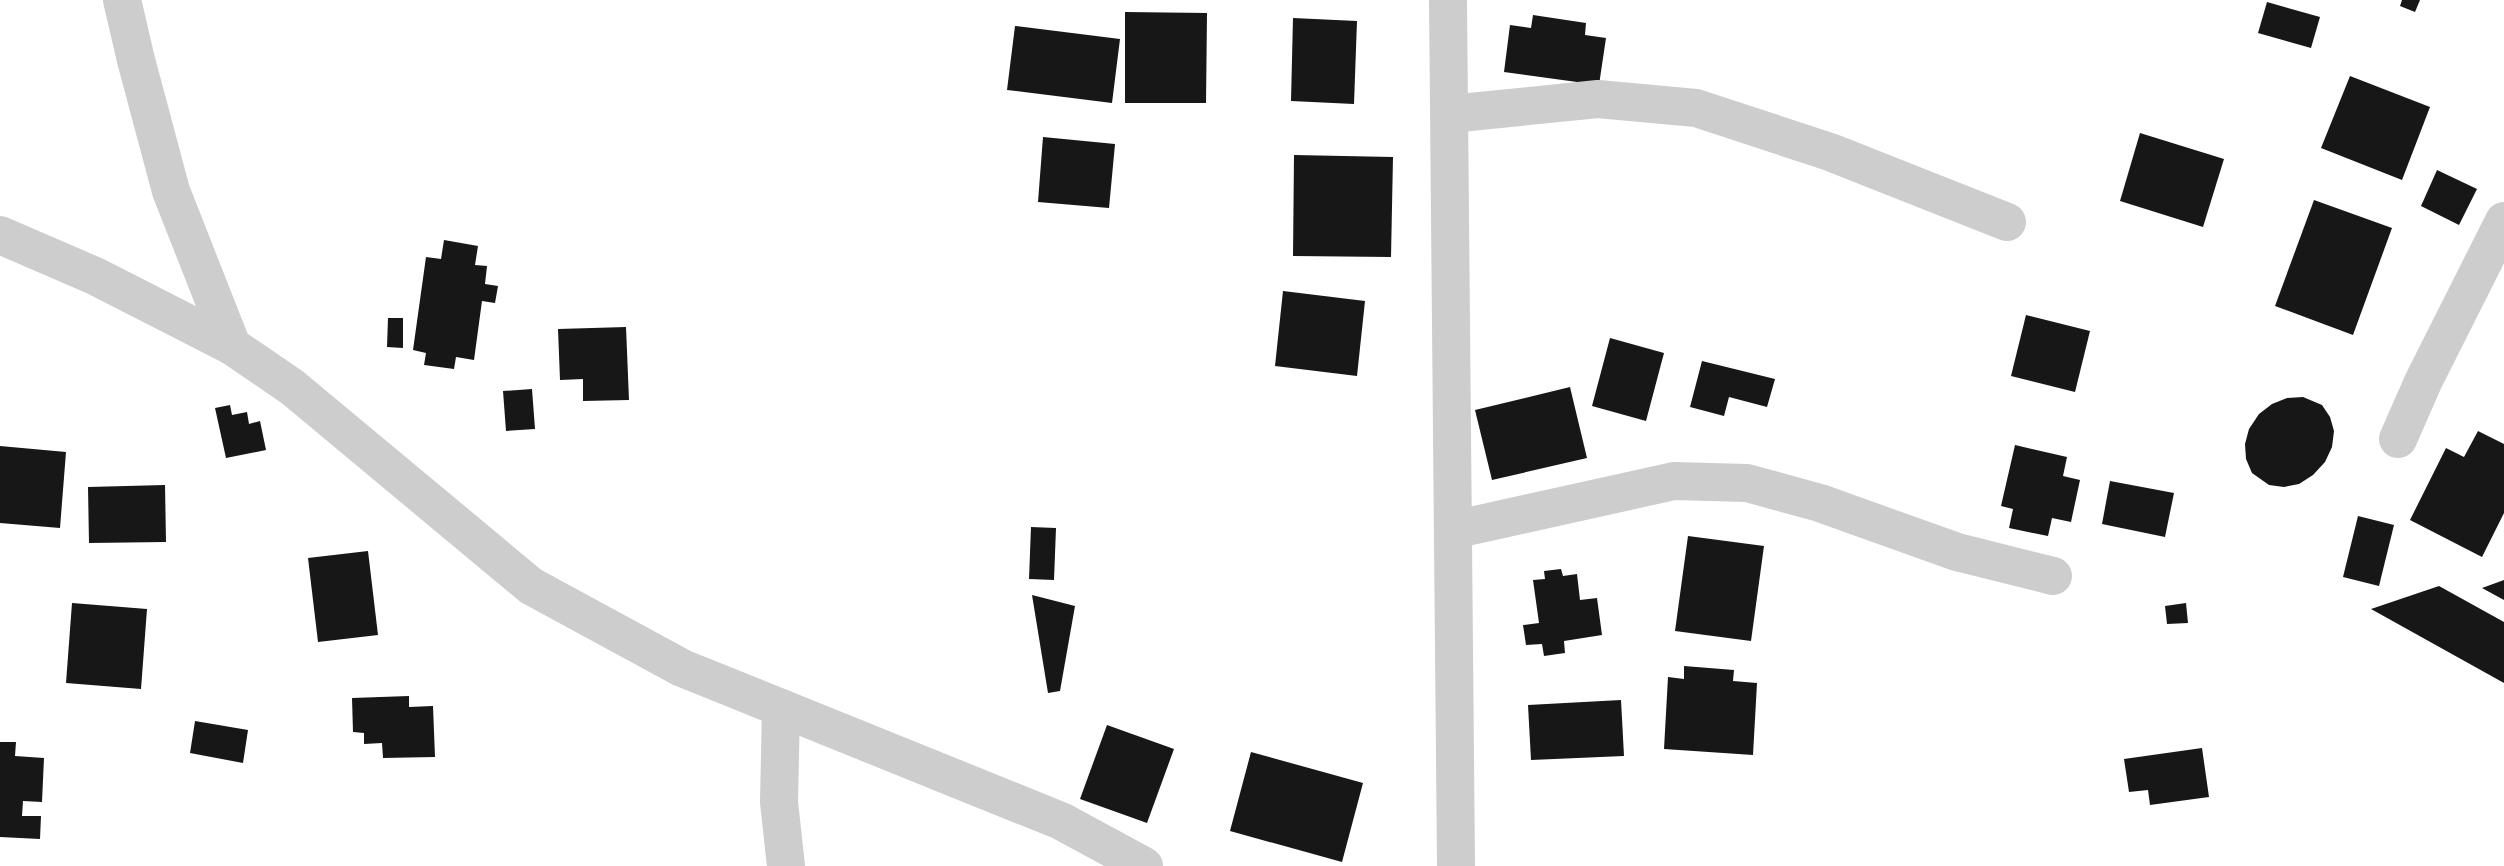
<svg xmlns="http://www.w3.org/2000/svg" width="2504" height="866" font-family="Karla,sans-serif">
  <rect width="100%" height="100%" fill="#fff"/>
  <g fill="#171717">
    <polygon points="2402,0 2420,0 2415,12 2400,6"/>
    <polygon points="2267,2 2320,17 2311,48 2258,33"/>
    <polygon points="1125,12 1207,13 1206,103 1125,103"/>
    <polygon points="1533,15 1586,23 1585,35 1606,38 1599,85 1504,72 1510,25 1531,28"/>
    <polygon points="1293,18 1357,21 1354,104 1291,101"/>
    <polygon points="1015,26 1120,39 1112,103 1007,90"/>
    <polygon points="2350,76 2430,107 2402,180 2321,148"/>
    <polygon points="2140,133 2224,159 2203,227 2120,201"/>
    <polygon points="1043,137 1115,144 1109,208 1038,202"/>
    <polygon points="1294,155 1393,157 1391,257 1293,256"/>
    <polygon points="2437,170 2477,189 2459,225 2421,206"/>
    <polygon points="2314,200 2392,228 2353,335 2275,306"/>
    <polygon points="444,240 478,246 475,265 487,266 485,284 498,286 495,303 482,301 474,360 456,357 454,369 424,365 426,353 413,350 426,257 441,259"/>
    <polygon points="1283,291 1365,301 1357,376 1275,366"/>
    <polygon points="2026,315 2090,331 2075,392 2011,376"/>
    <polygon points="388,318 403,318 403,348 387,347"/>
    <polygon points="626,327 629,400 583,401 583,379 560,380 558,329"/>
    <polygon points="1610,338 1664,353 1646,421 1592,406"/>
    <polygon points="1702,361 1775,379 1767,407 1729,397 1724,416 1690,407"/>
    <polygon points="1570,387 1587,458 1492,480 1475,410"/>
    <polygon points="532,389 535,429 506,431 503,391"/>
    <polygon points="2303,397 2322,405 2330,417 2334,431 2332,447 2325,462 2313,475 2299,484 2284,487 2269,485 2252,473 2246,459 2245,444 2249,429 2259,414 2272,404 2287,398"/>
    <polygon points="230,405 232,415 247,412 249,424 260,421 266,450 226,458 215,408"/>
    <polygon points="2478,431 2504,444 2504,513 2482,557 2410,520 2446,448 2464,457"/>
    <polygon points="2015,445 2067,457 2063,476 2080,480 2071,522 2052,518 2048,536 2009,528 2013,509 2001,506"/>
    <polygon points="0,446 66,452 60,528 0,523"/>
    <polygon points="2110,481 2174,493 2165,537 2102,524"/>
    <polygon points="165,485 166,542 89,543 88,487"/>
    <polygon points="2358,516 2394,525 2379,586 2343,577"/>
    <polygon points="1031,527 1056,528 1054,580 1029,579"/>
    <polygon points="1688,536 1764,546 1751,641 1675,631"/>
    <polygon points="368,551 378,635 318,642 308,558"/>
    <polygon points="1561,569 1563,576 1577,574 1580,600 1597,598 1602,635 1564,641 1565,653 1544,656 1542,644 1526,645 1523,625 1539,623 1533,580 1545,579 1544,571"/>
    <polygon points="2504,580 2504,600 2482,588"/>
    <polygon points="2439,586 2504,622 2504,683 2371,609"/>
    <polygon points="1032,595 1075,606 1060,691 1048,693"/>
    <polygon points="72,603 147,609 141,689 66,683"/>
    <polygon points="2186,603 2188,623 2167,624 2165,606"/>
    <polygon points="1684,666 1734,670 1733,681 1757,683 1753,755 1664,749 1668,677 1684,679"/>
    <polygon points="409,696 409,707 433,706 435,757 383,758 382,743 364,744 364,733 353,732 352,698"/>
    <polygon points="1621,700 1624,756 1531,760 1528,705"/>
    <polygon points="195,721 248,730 243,763 190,753"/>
    <polygon points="1107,725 1174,749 1147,823 1080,799"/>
    <polygon points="0,742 16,742 15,756 44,758 42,802 23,801 22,816 41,816 40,839 0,837"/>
    <polygon points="2202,748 2209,797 2150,805 2148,790 2129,792 2124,759"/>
    <polygon points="1251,752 1363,783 1342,862 1230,831"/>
  </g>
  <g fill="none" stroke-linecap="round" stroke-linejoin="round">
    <g stroke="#cdcdcd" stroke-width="38">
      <polyline points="122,0 136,60 171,191 232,346"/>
      <polyline points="1448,0 1456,866"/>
      <polyline points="1450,114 1598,99 1696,108 1830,152 2007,222"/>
      <polyline points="0,235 95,276 232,346 292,387 531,586 682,668 1061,821 1144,866"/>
      <polyline points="2398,439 2423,382 2504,221"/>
      <polyline points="1453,530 1674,481 1747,483 1820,503 1957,552 2053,576"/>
      <polyline points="781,708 779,802 786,866"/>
    </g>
  </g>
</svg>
